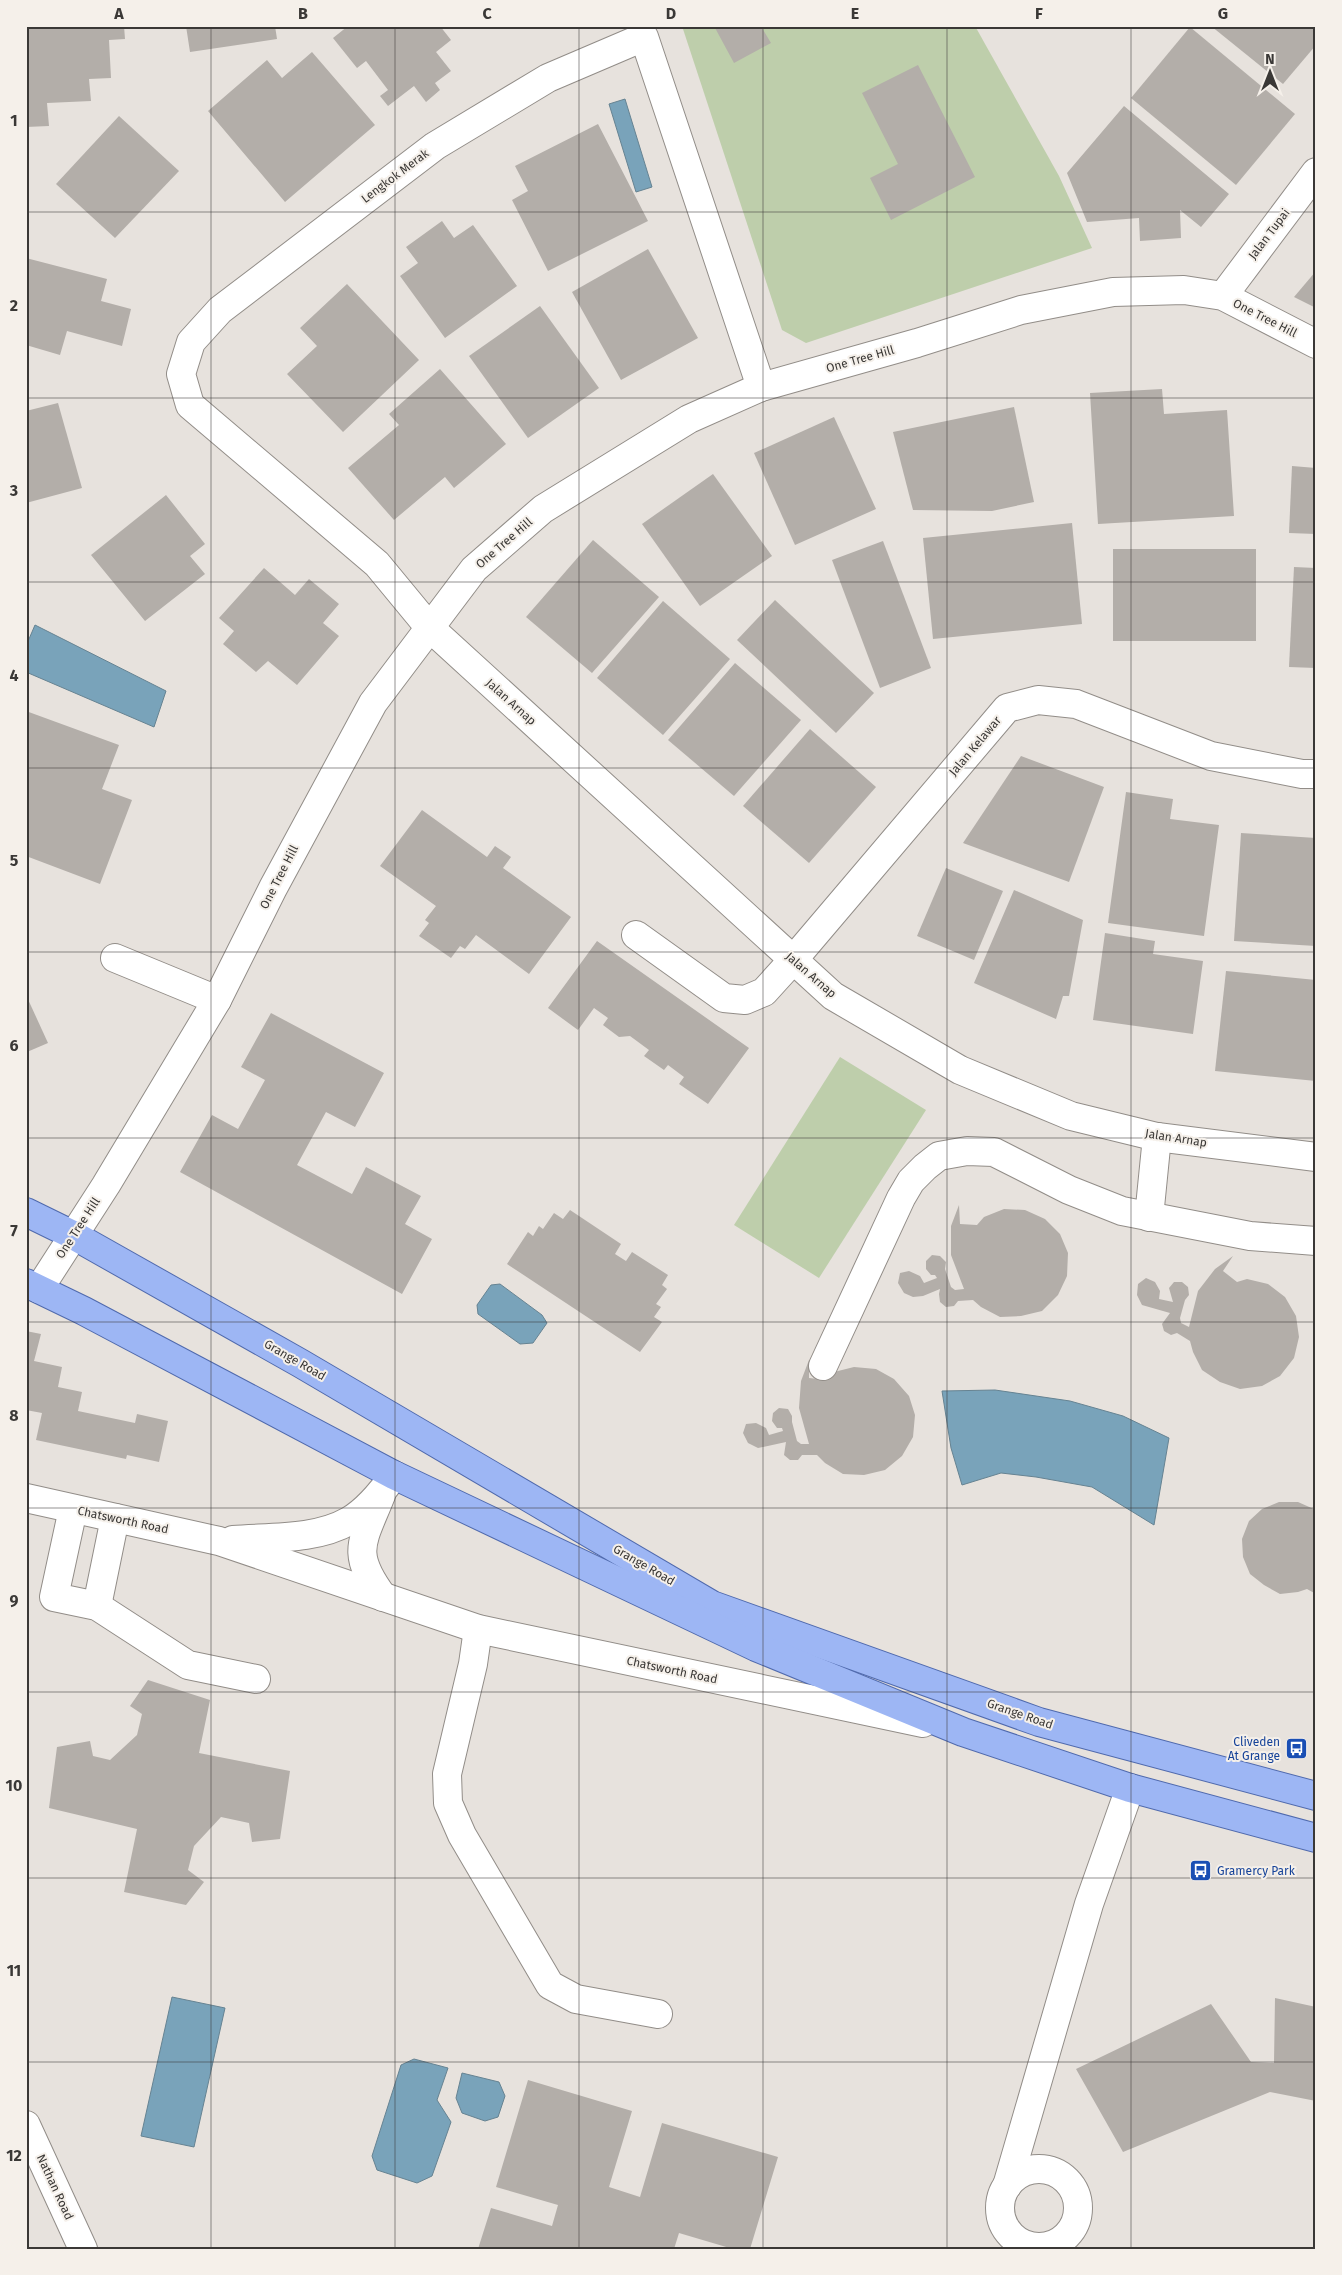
<svg xmlns="http://www.w3.org/2000/svg" width="1342" height="2275" font-family="'Fira Sans',sans-serif">
  <rect width="100%" height="100%" fill="#e7e2dd"/>
  <g fill="#beceab">
    <polygon points="682,26 975,26 1059,176 1092,248 806,343 782,330"/>
    <polygon points="840,1057 926,1110 819,1278 734,1225"/>
  </g>
  <g fill="#79a3ba" stroke="#668392">
    <polygon points="625,99 652,187 636,192 609,104"/>
    <polygon points="35,625 166,691 154,727 26,672 26,646"/>
    <polygon points="500,1284 542,1315 547,1323 533,1343 520,1344 478,1314 477,1305 491,1285"/>
    <polygon points="995,1390 1070,1401 1123,1416 1169,1438 1154,1525 1092,1487 1036,1477 1001,1473 962,1485 951,1448 942,1391"/>
    <polygon points="172,1997 225,2008 194,2147 141,2136"/>
    <polygon points="414,2059 448,2068 437,2100 451,2122 432,2176 417,2183 377,2170 372,2156 401,2065"/>
    <polygon points="462,2073 499,2082 505,2096 498,2117 485,2121 462,2113 456,2098"/>
  </g>
  <g fill="#b3aea9">
    <polygon points="26,26 124,26 125,39 109,40 111,78 89,79 91,101 47,103 49,126 26,127"/>
    <polygon points="186,26 275,26 277,39 190,52"/>
    <polygon points="348,26 440,26 451,40 436,52 451,71 435,83 440,90 426,102 414,86 388,106 380,96 388,90 366,61 357,68 333,38"/>
    <polygon points="714,26 766,26 762,28 771,43 734,63"/>
    <polygon points="1211,26 1316,26 1316,45 1283,84"/>
    <polygon points="1190,27 1295,114 1236,185 1131,98"/>
    <polygon points="312,52 375,125 285,202 208,111 267,60 282,78"/>
    <polygon points="918,65 975,177 891,220 870,178 898,164 862,93"/>
    <polygon points="1124,106 1229,194 1201,227 1180,210 1181,238 1140,241 1139,218 1087,222 1067,173"/>
    <polygon points="119,116 179,171 115,238 56,184"/>
    <polygon points="598,124 648,221 548,271 512,200 528,191 515,166"/>
    <polygon points="442,221 454,238 473,225 517,286 445,338 400,276 418,263 406,247"/>
    <polygon points="648,249 698,338 621,380 572,292"/>
    <polygon points="26,258 107,279 101,301 131,309 122,346 67,331 60,355 26,345"/>
    <polygon points="1316,271 1316,308 1294,297"/>
    <polygon points="347,284 419,360 343,432 287,374 317,346 300,328"/>
    <polygon points="540,306 599,388 528,438 469,356"/>
    <polygon points="440,369 506,444 454,488 445,477 394,520 348,468 399,425 389,414"/>
    <polygon points="1162,389 1164,414 1227,410 1234,516 1098,524 1090,393"/>
    <polygon points="58,403 82,488 26,503 26,411"/>
    <polygon points="1014,407 1034,502 992,511 913,510 893,432"/>
    <polygon points="834,417 876,509 795,545 754,453"/>
    <polygon points="1292,466 1316,468 1316,534 1289,533"/>
    <polygon points="713,474 772,556 700,606 642,524"/>
    <polygon points="166,495 205,544 190,556 205,574 145,621 91,555"/>
    <polygon points="1072,523 1082,624 933,639 923,538"/>
    <polygon points="593,540 659,597 592,673 526,617"/>
    <polygon points="883,541 931,668 880,688 832,560"/>
    <rect x="1113" y="549" width="143" height="92"/>
    <polygon points="1294,567 1316,568 1316,668 1289,667"/>
    <polygon points="264,568 295,595 309,579 339,604 323,623 339,636 297,685 268,661 256,672 223,644 234,631 219,618"/>
    <polygon points="775,600 874,693 836,733 737,640"/>
    <polygon points="663,601 730,659 663,735 597,678"/>
    <polygon points="735,663 801,720 734,796 668,740"/>
    <polygon points="26,711 119,745 102,789 132,800 100,884 26,856"/>
    <polygon points="810,729 876,787 809,863 743,806"/>
    <polygon points="1021,756 1104,787 1069,882 963,843"/>
    <polygon points="1126,792 1173,799 1170,819 1219,825 1204,936 1108,923"/>
    <polygon points="422,810 487,857 495,846 511,857 503,868 571,917 529,974 476,935 465,949 460,946 451,958 419,936 429,923 425,920 436,906 380,866"/>
    <polygon points="1241,833 1316,838 1316,946 1234,941"/>
    <polygon points="946,868 1003,891 974,960 917,936"/>
    <polygon points="1014,890 1083,920 1069,996 1063,996 1056,1019 974,983"/>
    <polygon points="1105,933 1155,941 1153,954 1203,961 1193,1034 1093,1020"/>
    <polygon points="597,941 749,1048 708,1104 679,1084 684,1077 668,1065 664,1070 644,1056 649,1050 630,1036 619,1037 603,1025 608,1018 594,1008 578,1030 548,1008"/>
    <polygon points="1226,971 1316,980 1316,1081 1215,1071"/>
    <polygon points="26,995 48,1043 27,1052 26,1049"/>
    <polygon points="271,1013 384,1073 355,1127 326,1112 297,1165 352,1194 366,1167 421,1196 405,1224 432,1239 402,1294 180,1172 212,1115 238,1129 265,1080 241,1067"/>
    <polygon points="959,1205 960,1224 977,1225 984,1217 1004,1209 1025,1210 1045,1219 1060,1234 1068,1253 1067,1276 1058,1295 1042,1311 1021,1316 1000,1317 981,1307 973,1300 958,1301 954,1306 946,1307 940,1302 939,1294 940,1289 923,1296 913,1297 904,1293 898,1283 900,1273 909,1271 920,1276 924,1283 937,1278 935,1275 931,1275 926,1269 926,1261 932,1255 940,1256 946,1262 945,1269 951,1287 955,1290 964,1289 951,1255 951,1226"/>
    <polygon points="570,1210 621,1244 615,1254 626,1261 632,1252 668,1275 662,1285 667,1289 656,1304 661,1307 654,1317 662,1322 640,1352 507,1264 528,1232 533,1236 539,1226 543,1229 554,1213 563,1219"/>
    <polygon points="1233,1256 1223,1271 1237,1282 1247,1279 1268,1284 1285,1297 1296,1316 1299,1337 1294,1358 1280,1376 1262,1386 1240,1389 1220,1382 1202,1370 1193,1352 1190,1341 1177,1333 1171,1335 1164,1331 1162,1324 1170,1313 1142,1305 1137,1295 1138,1284 1146,1278 1155,1282 1160,1291 1159,1299 1173,1302 1169,1288 1174,1282 1182,1282 1188,1287 1189,1295 1185,1300 1180,1318 1181,1323 1189,1327 1198,1291 1215,1269"/>
    <polygon points="26,1331 41,1334 34,1361 62,1367 58,1387 82,1392 78,1411 135,1423 137,1414 168,1421 159,1462 127,1455 126,1459 36,1440 42,1413 26,1410"/>
    <polygon points="809,1360 809,1378 827,1380 834,1372 854,1367 876,1369 894,1379 909,1396 915,1415 913,1437 902,1456 885,1470 864,1475 843,1474 825,1463 817,1455 802,1455 798,1460 790,1460 784,1455 786,1442 758,1448 748,1443 743,1433 746,1424 756,1423 766,1428 769,1435 783,1431 782,1428 777,1428 772,1421 773,1413 779,1408 788,1409 792,1416 792,1422 797,1441 801,1444 809,1444 799,1408 801,1381"/>
    <polygon points="1279,1502 1298,1502 1316,1510 1316,1594 1307,1589 1298,1592 1280,1594 1264,1585 1250,1574 1243,1557 1242,1539 1249,1521 1262,1509"/>
    <polygon points="148,1680 210,1700 199,1753 290,1771 280,1839 252,1842 249,1823 221,1817 194,1846 188,1870 204,1882 186,1905 124,1892 137,1829 49,1808 57,1747 90,1741 93,1756 110,1760 137,1735 142,1714 130,1706"/>
    <polygon points="1275,1998 1316,2007 1316,2101 1270,2092 1123,2152 1076,2069 1211,2004 1251,2062 1274,2063"/>
    <polygon points="528,2080 632,2111 609,2187 640,2197 662,2123 778,2157 750,2249 733,2249 679,2233 674,2249 478,2249 491,2208 552,2226 558,2205 496,2187"/>
  </g>
  <g fill="none" stroke-linecap="round" stroke-linejoin="round">
    <defs>
      <g id="minor">
        <polyline points="1223,296 1316,172"/>
        <polyline points="761,387 644,37 548,78 435,146 220,310 191,342 181,374 190,405 377,564 429,627 833,996 960,1070 1071,1116 1157,1137 1316,1157"/>
        <polyline points="636,935 724,998 745,1000 764,992 793,960 1007,708 1038,700 1076,704 1211,756 1302,774 1316,774"/>
        <polyline points="115,958 217,1000"/>
        <polyline points="1149,1217 1157,1137"/>
        <polyline points="39,1289 106,1185 217,1000 273,888 373,703 474,569 543,509 689,419 761,387 917,343 1021,310 1113,292 1184,290 1223,296 1316,344"/>
        <polyline points="823,1366 901,1198 911,1181 925,1167 939,1156 967,1151 994,1152 1069,1190 1122,1211 1250,1236 1316,1241"/>
        <path d="M381 1495C362 1543 350 1552 383 1597"/>
        <polyline points="26,1498 219,1541 478,1629 923,1723"/>
        <polyline points="73,1509 54,1597 97,1606 188,1665 256,1679"/>
        <path d="M233 1540C270 1537 316 1540 349 1521 368 1510 382 1492 394 1475"/>
        <polyline points="97,1606 115,1518"/>
        <polyline points="478,1629 473,1664 447,1774 448,1803 462,1835 550,1985 576,1999 658,2014"/>
        <polyline points="26,2125 83,2249"/>
        <circle cx="1039" cy="2208" r="39"/>
        <polyline points="1007,2186 1089,1904 1130,1788"/>
      </g>
      <g id="major">
        <polyline points="26,1212 73,1235 300,1363 712,1605 1039,1722 1316,1796"/>
        <polyline points="26,1283 84,1311 394,1475 756,1647 963,1732 1130,1788 1316,1838"/>
      </g>
    </defs>
    <use href="#minor" stroke="#928d88" stroke-width="30"/>
    <use href="#major" stroke="#506aad" stroke-width="30"/>
    <use href="#minor" stroke="#fff" stroke-width="28"/>
    <use href="#major" stroke="#9db6f4" stroke-width="28"/>
  </g>
  <path fill="none" stroke="#3a3836" stroke-width="1" stroke-opacity="0.55" d="M211 26V2249M395 26V2249M579 26V2249M763 26V2249M947 26V2249M1131 26V2249M26 212H1316M26 398H1316M26 582H1316M26 768H1316M26 952H1316M26 1138H1316M26 1322H1316M26 1508H1316M26 1692H1316M26 1878H1316M26 2062H1316"/>
  <defs>
    <symbol id="bus-square" viewBox="-11 -11 22 22"><rect x="-9" y="-9" width="18" height="18" rx="4" fill="#1a4fb4" stroke="#f5f0ea"/><path d="M-5-6H5V4H4V6H2V4H-2V6H-4V4H-5ZM-3.5-4V0h7V-4ZM-3.5 1.2v1.5H-2V1.2ZM2 1.2v1.5H3.5V1.2Z" fill="#fff"/></symbol>
  </defs>
  <g fill-rule="evenodd">
    <use href="#bus-square" x="1284" y="1736" width="25" height="25"/>
    <use href="#bus-square" x="1188" y="1858" width="25" height="25"/>
  </g>
  <g text-anchor="middle" stroke-width="4" stroke-linejoin="round" paint-order="stroke">
    <g font-size="12" fill="#3a3836" stroke="#f5f0ea">
      <text transform="translate(395 176) rotate(-37)" y="4">Lengkok Merak</text>
      <text transform="translate(1269 234) rotate(-53)" y="4">Jalan Tupai</text>
      <text transform="translate(1265 318) rotate(27)" y="4">One Tree Hill</text>
      <text transform="translate(860 359) rotate(-16)" y="4">One Tree Hill</text>
      <text transform="translate(504 543) rotate(-41)" y="4">One Tree Hill</text>
      <text transform="translate(511 702) rotate(42)" y="4">Jalan Arnap</text>
      <text transform="translate(975 746) rotate(-50)" y="4">Jalan Kelawar</text>
      <text transform="translate(279 877) rotate(-63)" y="4">One Tree Hill</text>
      <text transform="translate(811 975) rotate(41)" y="4">Jalan Arnap</text>
      <text transform="translate(1176 1138) rotate(9)" y="4">Jalan Arnap</text>
      <text transform="translate(78 1228) rotate(-57)" y="4">One Tree Hill</text>
      <text transform="translate(295 1360) rotate(30)" y="4">Grange Road</text>
      <text transform="translate(123 1520) rotate(12)" y="4">Chatsworth Road</text>
      <text transform="translate(644 1565) rotate(30)" y="4">Grange Road</text>
      <text transform="translate(672 1670) rotate(12)" y="4">Chatsworth Road</text>
      <text transform="translate(1020 1714) rotate(19)" y="4">Grange Road</text>
      <text transform="translate(55 2187) rotate(65)" y="4">Nathan Road</text>
    </g>
    <g font-size="12" fill="#164399" stroke="#f5f0ea" text-anchor="end">
      <text x="1280" y="1746">Cliveden<tspan x="1280" dy="14">At Grange</tspan></text>
      <text x="1217" y="1875" text-anchor="start">Gramercy Park</text>
    </g>
  </g>
  <rect width="1342" height="2275" fill="none" stroke="#f5f0ea" stroke-width="55"/>
  <g transform="translate(1270 72)" stroke="#f5f0ea" stroke-width="4" paint-order="stroke">
  <path d="M0-4L9 19L0 12L-9 19Z" fill="#3a3836"/>
  <text y="-8" font-size="14" font-weight="bold" text-anchor="middle" fill="#3a3836">N</text>
  </g>
  <rect x="28" y="28" width="1286" height="2220" fill="none" stroke="#3a3836" stroke-width="2"/>
  <g font-size="16" text-anchor="middle" font-weight="bold" fill="#3a3836">
    <text x="119" y="19">A</text>
    <text x="303" y="19">B</text>
    <text x="487" y="19">C</text>
    <text x="671" y="19">D</text>
    <text x="855" y="19">E</text>
    <text x="1039" y="19">F</text>
    <text x="1223" y="19">G</text>
    <text x="14" y="126">1</text>
    <text x="14" y="311">2</text>
    <text x="14" y="496">3</text>
    <text x="14" y="681">4</text>
    <text x="14" y="866">5</text>
    <text x="14" y="1051">6</text>
    <text x="14" y="1236">7</text>
    <text x="14" y="1421">8</text>
    <text x="14" y="1606">9</text>
    <text x="14" y="1791">10</text>
    <text x="14" y="1976">11</text>
    <text x="14" y="2161">12</text>
  </g>
</svg>
